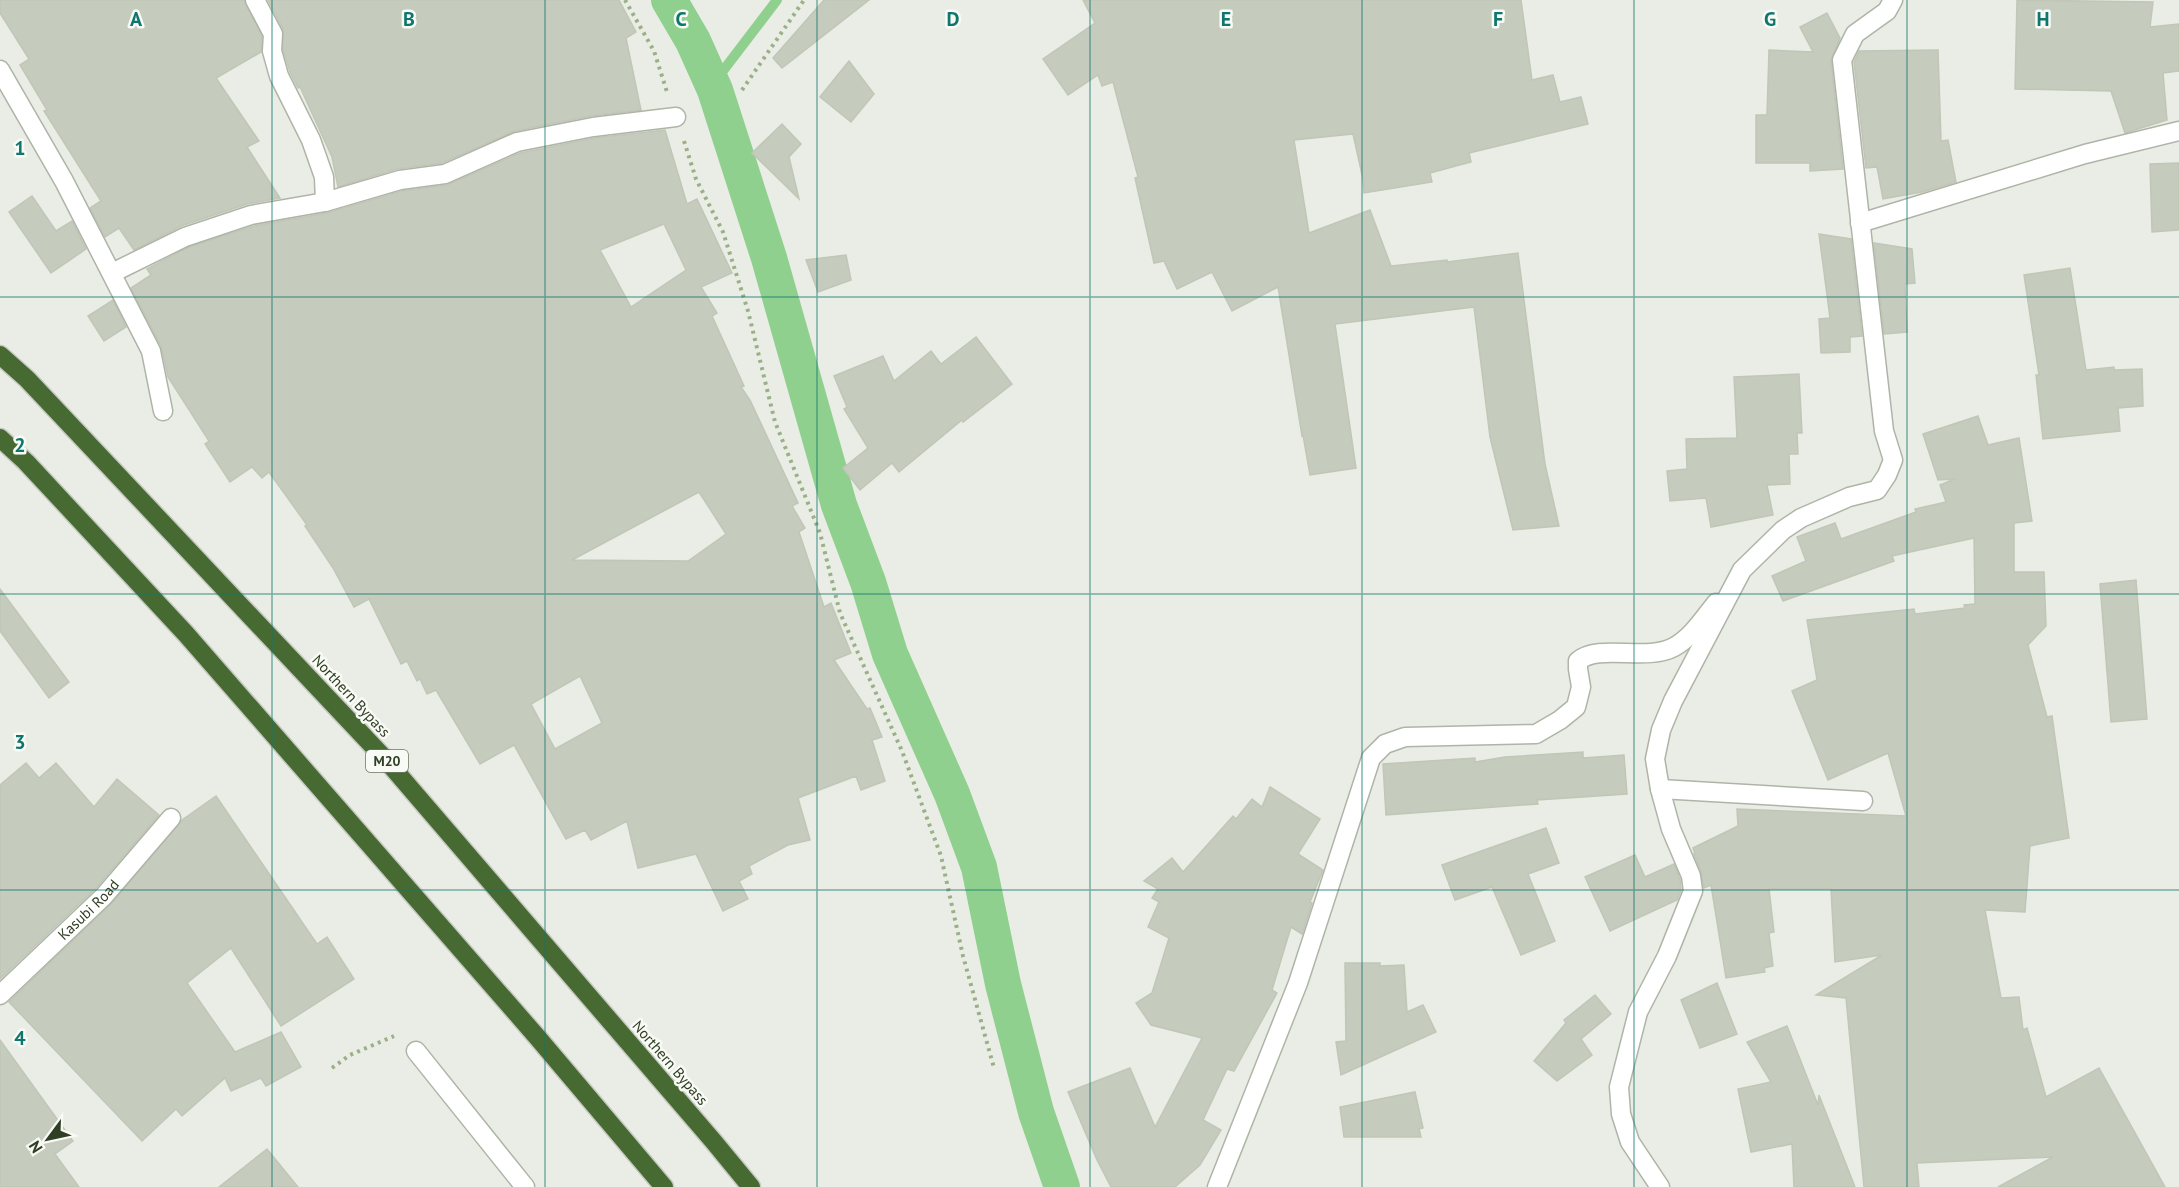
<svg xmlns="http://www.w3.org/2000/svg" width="2179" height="1187" font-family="'PT Sans',sans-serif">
  <rect width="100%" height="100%" fill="#eaede5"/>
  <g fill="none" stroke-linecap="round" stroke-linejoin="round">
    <polyline stroke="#8fd08f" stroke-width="10" points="715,90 716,80 777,0"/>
    <polyline stroke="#8fd08f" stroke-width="36" points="669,0 693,41 715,90 769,258 839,505 868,582 890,654 952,794 979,867 1003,984 1036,1112 1062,1187"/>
  </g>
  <g fill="#c5cbbd" stroke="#c0c7b7" stroke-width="1.5" fill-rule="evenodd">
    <polygon points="0,0 244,0 262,36 261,52 216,78 259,141 247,147 280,198 247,204 181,226 134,250 119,228 105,237 90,208 101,201 44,111 47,110 20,65 29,59 0,13"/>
    <polygon points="268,0 619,0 636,32 626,38 641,110 591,116 515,131 442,163 397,169 338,187 332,157 300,87 298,88 290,72 283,50 283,29"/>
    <polygon points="824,0 869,0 782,68 773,58"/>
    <polygon points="1083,0 1521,0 1532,80 1553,75 1560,102 1581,97 1588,124 1469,153 1471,162 1430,173 1432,182 1364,193 1363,179 1353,134 1294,140 1309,233 1370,210 1391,266 1447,260 1447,262 1518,253 1545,464 1559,526 1513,530 1490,437 1474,307 1335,324 1356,468 1310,475 1303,435 1302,436 1278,287 1232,311 1212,272 1177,289 1164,261 1154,263 1135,178 1138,177 1113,82 1102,86 1098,75 1068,95 1043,59 1095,23"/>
    <polygon points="2017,0 2153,2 2150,27 2179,24 2179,71 2163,73 2167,120 2125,133 2111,91 2015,89"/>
    <polygon points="1827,13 1840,38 1831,61 1843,169 1810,171 1810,163 1756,163 1756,115 1767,115 1769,50 1813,52 1800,27"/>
    <polygon points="1938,50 1941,141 1948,140 1956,182 1922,192 1883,199 1877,167 1866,168 1854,62 1859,51"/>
    <polygon points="849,61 874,94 851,122 820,97"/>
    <polygon points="782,124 801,144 789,157 799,199 752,153"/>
    <path d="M665 130 687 204 697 199 732 273 701 287 717 313 712 316 744 386 741 387 750 400 798 503 792 506 805 528 799 532 824 607 831 603 851 653 834 660 867 709 870 708 882 737 872 740 885 781 861 790 856 776 798 798 810 840 788 845 749 866 752 874 739 881 748 899 723 911 696 854 638 868 627 821 591 840 585 830 566 839 514 745 480 764 436 690 427 694 420 679 417 681 407 661 401 664 369 599 354 607 333 568 305 526 307 525 269 472 262 478 252 467 230 482 205 444 209 441 168 377 161 346 131 288 151 275 147 269 189 247 254 226 327 213 402 191 447 185 520 153 595 138ZM664 224 686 270 631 307 600 250ZM699 492 726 534 688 561 572 560ZM580 676 602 723 555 749 531 704Z"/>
    <polygon points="2179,163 2179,230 2152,232 2150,164"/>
    <polygon points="32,196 56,231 72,221 86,249 51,273 9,212"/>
    <polygon points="1819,234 1851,239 1862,336 1850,337 1850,352 1821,353 1819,319 1830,318"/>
    <polygon points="1874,243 1912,249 1915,283 1905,284 1907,332 1884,334"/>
    <polygon points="846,255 851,280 818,292 806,260"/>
    <polygon points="2070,268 2086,370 2114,367 2114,370 2142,369 2143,406 2118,408 2120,431 2043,439 2036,375 2039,375 2024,275"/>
    <polygon points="113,300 126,327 104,341 88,316"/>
    <polygon points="976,337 1012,384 963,422 962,420 899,472 892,463 860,490 843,468 868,448 844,409 847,407 834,376 883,356 894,381 931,351 941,364"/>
    <polygon points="1799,374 1802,433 1797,433 1798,454 1789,454 1790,484 1767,485 1773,515 1711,527 1706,498 1670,501 1667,471 1687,469 1686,439 1737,438 1734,377"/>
    <polygon points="1978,416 1988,445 2019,438 2032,521 2014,523 2014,572 2044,572 2046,626 2028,645 2047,717 2052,716 2069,838 2030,846 2025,912 1985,910 2001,998 2019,997 2023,1030 2027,1028 2046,1097 2099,1068 2165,1187 1998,1187 2053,1157 1917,1163 1919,1187 1864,1187 1846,998 1816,995 1882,955 1835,962 1831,889 1769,889 1774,932 1769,933 1773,966 1764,968 1765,972 1726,978 1711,885 1704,888 1701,872 1694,854 1695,854 1693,848 1738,826 1737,809 1906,816 1888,753 1828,780 1792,691 1817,680 1807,620 1914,609 1915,614 1965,608 1964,605 1975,604 1974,538 1892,556 1894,561 1783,601 1772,576 1806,561 1797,537 1835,523 1841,539 1916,512 1915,509 1946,502 1940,485 1955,479 1938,480 1923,434"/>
    <polygon points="2136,580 2147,719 2111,722 2100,584"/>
    <polygon points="0,589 69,682 49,698 0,631"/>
    <polygon points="1583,752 1583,758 1624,755 1627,794 1537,800 1538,804 1386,815 1383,764 1475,758 1475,762 1505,757"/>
    <polygon points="26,763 39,778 56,763 94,807 117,779 159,815 96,888 0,979 0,785"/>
    <polygon points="1270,787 1320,819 1298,854 1323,870 1310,902 1312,903 1302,934 1291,927 1272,990 1277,993 1234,1071 1227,1069 1203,1120 1221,1130 1200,1165 1175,1187 1111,1187 1097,1160 1068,1092 1130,1068 1155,1127 1202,1038 1151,1025 1136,1003 1152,993 1169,938 1148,927 1159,902 1152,898 1158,889 1144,881 1172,858 1183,872 1233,816 1236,819 1252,799 1262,807"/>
    <polygon points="216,796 317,944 327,937 354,979 281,1026 231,948 187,983 235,1052 281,1032 301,1067 266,1086 261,1078 231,1091 225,1078 182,1116 176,1109 142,1141 9,1002 112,903 182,820"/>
    <polygon points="1546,828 1559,863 1528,874 1555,941 1521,955 1492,887 1455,900 1442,865"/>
    <polygon points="1635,855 1645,877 1674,864 1680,879 1681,890 1677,900 1610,931 1585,877"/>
    <polygon points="1345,963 1380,963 1380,966 1404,965 1407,1012 1423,1005 1436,1032 1341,1075 1336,1042 1346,1041"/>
    <polygon points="1717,983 1737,1034 1700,1048 1681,1000"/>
    <polygon points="1595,995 1611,1014 1581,1039 1592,1055 1557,1081 1534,1061 1566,1023 1564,1020"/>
    <polygon points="1787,1026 1818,1105 1819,1095 1855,1187 1794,1187 1792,1144 1751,1152 1738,1089 1771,1082 1747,1042"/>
    <polygon points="0,1040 73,1141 55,1154 79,1187 0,1187"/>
    <polygon points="1415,1092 1423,1128 1419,1129 1421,1137 1344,1137 1340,1107"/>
    <polygon points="267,1149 298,1187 219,1187"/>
  </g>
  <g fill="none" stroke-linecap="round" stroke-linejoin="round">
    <defs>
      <g id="minor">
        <polyline points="255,0 273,34 272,51 279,76 311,140 324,177 325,202"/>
        <polyline points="0,70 64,181 151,351 163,411"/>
        <polyline points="1860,223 2085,154 2179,131"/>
        <polyline points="112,273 185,237 251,215 325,202 400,180 445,174 517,142 593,127 676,117"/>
        <polyline points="1660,789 1863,801"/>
        <path id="s1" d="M0 995 104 896 171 818"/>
        <polyline points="416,1051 525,1187"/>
        <path d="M1217 1187 1298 983 1371 758 1385 744 1405 737 1536 734 1560 720 1576 707 1581 687 1578 669V661C1599 643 1646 662 1674 647 1692 637 1704 618 1716 603"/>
        <polyline points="1660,1187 1630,1142 1621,1114 1619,1087 1638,1012 1667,956 1693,891 1691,876 1671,829 1660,789 1655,759 1661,730 1673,701 1742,570 1783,530 1801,518 1849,497 1877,490 1887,475 1893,460 1884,431 1842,60 1855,34 1887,11 1893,0"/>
      </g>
      <g id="motorway">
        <polyline points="0,355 27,379 386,760 714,1142 751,1187"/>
        <polyline points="0,438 26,462 186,634 538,1038 664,1187"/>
      </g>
    </defs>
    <use href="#minor" stroke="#aeb5a7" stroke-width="21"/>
    <use href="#motorway" stroke="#c5c9c2" stroke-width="21"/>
    <g stroke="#9ab086" stroke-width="4" stroke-dasharray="3 4.5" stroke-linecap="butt">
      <polyline points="625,0 654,51 667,92"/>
      <polyline points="742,90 804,0"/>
      <polyline points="684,141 696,179 723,232 748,311 775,422 820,533 840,613 902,751 941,856 963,956 994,1068"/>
      <polyline points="332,1068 350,1055 394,1036"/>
    </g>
    <use href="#minor" stroke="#fff" stroke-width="18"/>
    <use href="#motorway" stroke="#466a31" stroke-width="18"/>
  </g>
  <path fill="none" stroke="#0f766e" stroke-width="1.5" stroke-opacity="0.55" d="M272 0V1187M545 0V1187M817 0V1187M1090 0V1187M1362 0V1187M1634 0V1187M1907 0V1187M0 297H2179M0 594H2179M0 890H2179"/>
  <g text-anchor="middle" stroke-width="5" stroke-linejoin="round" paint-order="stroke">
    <rect fill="#f8faf5" stroke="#6c7763" stroke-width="1.5" x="366" y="750" width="42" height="22" rx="4.5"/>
    <g font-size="14" font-weight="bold" fill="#303f24">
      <text x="387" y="766">M20</text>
    </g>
    <g font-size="15" fill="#303f24" stroke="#f8faf5">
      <text transform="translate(351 696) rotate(47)" y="5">Northern Bypass</text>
      <text dy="5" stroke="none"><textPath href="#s1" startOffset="123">Kasubi Road</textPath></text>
      <text transform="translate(670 1063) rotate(49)" y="5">Northern Bypass</text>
    </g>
  </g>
  <g font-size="20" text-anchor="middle" font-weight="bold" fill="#0f766e" stroke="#f8faf5" stroke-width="5" stroke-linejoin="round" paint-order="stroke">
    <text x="136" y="26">A</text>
    <text x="409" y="26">B</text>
    <text x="681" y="26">C</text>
    <text x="953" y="26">D</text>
    <text x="1226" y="26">E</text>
    <text x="1498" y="26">F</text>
    <text x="1770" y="26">G</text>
    <text x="2043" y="26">H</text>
    <text x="20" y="155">1</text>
    <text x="20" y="452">2</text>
    <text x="20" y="749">3</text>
    <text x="20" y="1045">4</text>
  </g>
  <g transform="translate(48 1139) rotate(237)" stroke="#f8faf5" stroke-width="4.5" paint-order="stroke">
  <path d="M0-4.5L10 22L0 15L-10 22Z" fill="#303f24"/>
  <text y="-9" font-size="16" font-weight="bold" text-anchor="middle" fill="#303f24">N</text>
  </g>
</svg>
